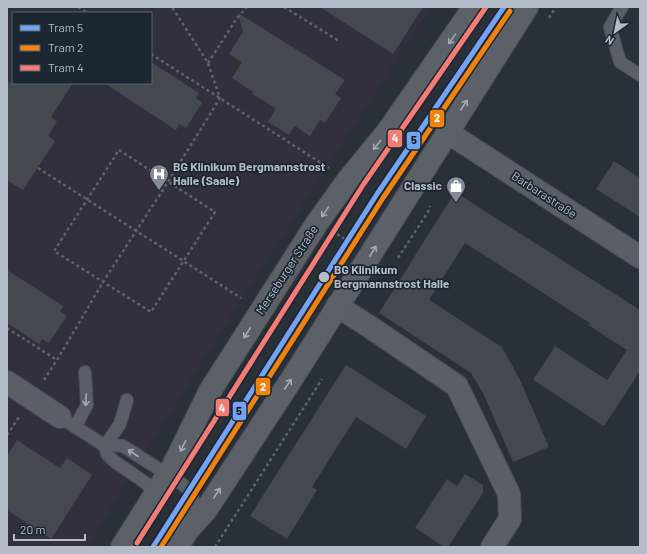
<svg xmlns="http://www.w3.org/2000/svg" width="647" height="554" font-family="Barlow,sans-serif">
  <rect width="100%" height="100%" fill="#2a3038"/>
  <path fill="#31303e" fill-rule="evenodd" d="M7 7H431L242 299 87 547H7ZM13 13H151V83H13Z"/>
  <g fill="#444950">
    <polygon points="320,7 423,7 393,54"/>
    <polygon points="238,13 345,80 335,94 341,98 325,123 320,120 310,136 295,126 289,135 268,122 276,108 252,94 253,92 232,78 242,62 229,54 243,32"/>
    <polygon points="151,62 199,93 196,98 202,103 186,128 179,124 176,130 104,83 151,83"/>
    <polygon points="7,83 73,83 51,117 57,121 48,136 55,141 23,190 7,180"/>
    <polygon points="614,161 640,178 640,217 596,189"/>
    <polygon points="455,192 640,310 640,371 604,426 533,380 555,346 607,380 627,350 588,325 590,323 465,243 429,300 502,347 520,380 549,447 513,462 484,395 471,373 379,313"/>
    <polygon points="7,270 63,306 60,311 67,316 49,343 42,339 39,344 7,323"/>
    <polygon points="346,365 426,416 406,449 356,417 312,487 317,490 287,539 250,516"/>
    <polygon points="17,440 60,468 67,458 92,475 51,539 7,510 7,456"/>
    <polygon points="465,474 483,485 483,493 448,547 444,547 415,528 447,479 457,486"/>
  </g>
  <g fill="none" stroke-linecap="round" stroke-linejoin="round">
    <defs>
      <g id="lane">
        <polyline points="622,7 610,27 620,62 640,75"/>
        <polyline points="127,400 120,424 105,446 107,454 114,461 147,484 152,492 152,499"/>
        <path d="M60 417 105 446 114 445 123 446 182 484C184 486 187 488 189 491 196 499 195 513 191 522"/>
        <polyline points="75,427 87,405 85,372"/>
      </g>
      <g id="street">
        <polyline points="447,132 640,257"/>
        <polyline points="337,306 370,327 457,386 509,494 510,519 492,547"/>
        <polyline points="7,382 60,417"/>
      </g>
      <g id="primary">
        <polyline points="122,547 173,466 210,391 317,223 348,180 388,131 474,7"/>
        <polyline points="177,547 188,530 206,510 293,377 527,7"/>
      </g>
    </defs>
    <use href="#lane" stroke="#484c53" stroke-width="14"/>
    <use href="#street" stroke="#484c53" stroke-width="24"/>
    <use href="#primary" stroke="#484c55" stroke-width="24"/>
    <g stroke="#5d636a" stroke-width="2.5" stroke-dasharray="3 3" stroke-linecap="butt">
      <polyline points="78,7 88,13"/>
      <polyline points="284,7 339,41"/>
      <polyline points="549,18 556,7"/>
      <polyline points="151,54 329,168"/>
      <polyline points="208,63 237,18 247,7"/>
      <polygon points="119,150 215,212 151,312 54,251"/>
      <polyline points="38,168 241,298"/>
      <polyline points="337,234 351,243"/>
      <polyline points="398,258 428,212 430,206"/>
      <polyline points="389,268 397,273"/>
      <polyline points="7,328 57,360"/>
      <polyline points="44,380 57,360 103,282 168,182 220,98 208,63 172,7"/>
      <polyline points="7,435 19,417"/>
      <polyline points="215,547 322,379"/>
    </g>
    <use href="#lane" stroke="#5a5e66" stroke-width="12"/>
    <use href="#street" stroke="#5a5e66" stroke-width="22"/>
    <use href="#primary" stroke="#5c6168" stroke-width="22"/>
    <defs>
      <polyline id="tram-1" points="153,547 377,194 504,7"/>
      <polyline id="tram-2" points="161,547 383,198 510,11"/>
      <polyline id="tram-3" points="137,543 363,185 486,7"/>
    </defs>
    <use href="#tram-1" stroke="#1d2633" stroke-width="8"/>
    <use href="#tram-2" stroke="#1d2633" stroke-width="8"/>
    <use href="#tram-3" stroke="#1d2633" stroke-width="8"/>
    <use href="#tram-1" stroke="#75a3f4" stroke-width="5"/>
    <use href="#tram-2" stroke="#f1830d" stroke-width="5"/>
    <use href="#tram-3" stroke="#f57c74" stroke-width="5"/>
  </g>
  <defs><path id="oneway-shaft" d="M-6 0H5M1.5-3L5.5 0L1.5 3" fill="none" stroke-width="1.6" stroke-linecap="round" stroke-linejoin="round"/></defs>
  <g stroke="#a2aab6">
    <use href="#oneway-shaft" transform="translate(452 39) rotate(125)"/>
    <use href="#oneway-shaft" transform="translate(464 105) rotate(-57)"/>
    <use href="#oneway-shaft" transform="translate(377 145) rotate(129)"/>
    <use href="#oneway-shaft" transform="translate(325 212) rotate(125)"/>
    <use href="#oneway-shaft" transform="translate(373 251) rotate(-58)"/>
    <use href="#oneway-shaft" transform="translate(247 333) rotate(122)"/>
    <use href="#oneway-shaft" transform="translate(288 384) rotate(-56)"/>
    <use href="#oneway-shaft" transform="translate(183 446) rotate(116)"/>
    <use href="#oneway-shaft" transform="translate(217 493) rotate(-57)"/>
  </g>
  <g stroke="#a2a9b5">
    <use href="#oneway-shaft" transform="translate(86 400) rotate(93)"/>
    <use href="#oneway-shaft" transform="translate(133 453) rotate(-147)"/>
  </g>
  <defs>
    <symbol id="hospital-pin" viewBox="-11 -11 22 30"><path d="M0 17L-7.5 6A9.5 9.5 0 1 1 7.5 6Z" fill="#848b96" stroke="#1d2633"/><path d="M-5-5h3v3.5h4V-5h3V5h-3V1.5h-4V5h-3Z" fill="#fff"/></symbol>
    <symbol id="shop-pin" viewBox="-11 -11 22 30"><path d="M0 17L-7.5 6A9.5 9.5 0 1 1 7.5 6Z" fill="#848b96" stroke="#1d2633"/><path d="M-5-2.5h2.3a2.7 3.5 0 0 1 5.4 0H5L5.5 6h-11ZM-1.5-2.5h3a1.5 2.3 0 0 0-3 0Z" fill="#fff"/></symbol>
  </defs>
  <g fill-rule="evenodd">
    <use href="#hospital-pin" x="148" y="163" width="22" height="30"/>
    <use href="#shop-pin" x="445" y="175" width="22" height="30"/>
  </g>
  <circle fill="#b4bcc9" stroke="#1d2633" stroke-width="1.5" cx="324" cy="277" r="6"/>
  <g text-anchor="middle" stroke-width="3.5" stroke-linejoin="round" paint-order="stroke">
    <g font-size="12" font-weight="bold" fill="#b4bcc9" stroke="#1d2633" text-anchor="start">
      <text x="173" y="171">BG Klinikum Bergmannstrost<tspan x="173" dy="14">Halle (Saale)</tspan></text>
      <text x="442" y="190" text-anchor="end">Classic</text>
    </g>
    <g font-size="12" fill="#b4bcc9" stroke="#1d2633">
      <text transform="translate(544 195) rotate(33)" y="4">Barbarastraße</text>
      <text transform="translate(287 270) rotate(-57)" y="4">Merseburger Straße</text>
    </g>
    <g font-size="12" font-weight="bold" fill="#b4bcc9" stroke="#1d2633" text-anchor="start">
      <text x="334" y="274">BG Klinikum<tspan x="334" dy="14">Bergmannstrost Halle</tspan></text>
    </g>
  </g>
  <g stroke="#1d2633" stroke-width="1.5">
    <rect x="429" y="109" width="16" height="19" rx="4" fill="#f1830d"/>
    <rect x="387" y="129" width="16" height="19" rx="4" fill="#f57c74"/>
    <rect x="406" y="131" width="15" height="19" rx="4" fill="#75a3f4"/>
    <rect x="255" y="377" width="16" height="19" rx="4" fill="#f1830d"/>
    <rect x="215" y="398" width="15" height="19" rx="4" fill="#f57c74"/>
    <rect x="232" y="401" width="15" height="20" rx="4" fill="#75a3f4"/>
  </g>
  <g font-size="11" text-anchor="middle" font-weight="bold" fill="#fff">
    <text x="437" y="122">2</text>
    <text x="395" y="142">4</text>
    <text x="263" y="391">2</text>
    <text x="222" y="412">4</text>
  </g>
  <g font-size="11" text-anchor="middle" font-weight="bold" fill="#111">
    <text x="414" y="144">5</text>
    <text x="239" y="415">5</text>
  </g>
  <rect width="647" height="554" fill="none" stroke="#b4bcc9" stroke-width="16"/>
  <rect x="12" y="12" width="140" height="72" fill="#1d2633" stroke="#59626f"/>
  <rect x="20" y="25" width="20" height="6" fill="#75a3f4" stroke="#59626f"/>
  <text x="48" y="32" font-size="12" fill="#b4bcc9">Tram 5</text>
  <rect x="20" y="45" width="20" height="6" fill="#f1830d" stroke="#59626f"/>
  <text x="48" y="52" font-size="12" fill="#b4bcc9">Tram 2</text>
  <rect x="20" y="65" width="20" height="6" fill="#f57c74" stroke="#59626f"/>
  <text x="48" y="72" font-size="12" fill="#b4bcc9">Tram 4</text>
  <g transform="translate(615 32) rotate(213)" stroke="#1d2633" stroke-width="3" paint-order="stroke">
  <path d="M0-3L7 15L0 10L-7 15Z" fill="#b4bcc9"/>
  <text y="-6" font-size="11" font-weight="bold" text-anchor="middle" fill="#b4bcc9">N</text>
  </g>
  <path d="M14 534v6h71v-6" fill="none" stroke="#b4bcc9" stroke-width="2"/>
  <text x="20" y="534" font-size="12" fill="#b4bcc9" stroke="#1d2633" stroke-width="3" paint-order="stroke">20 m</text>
</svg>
